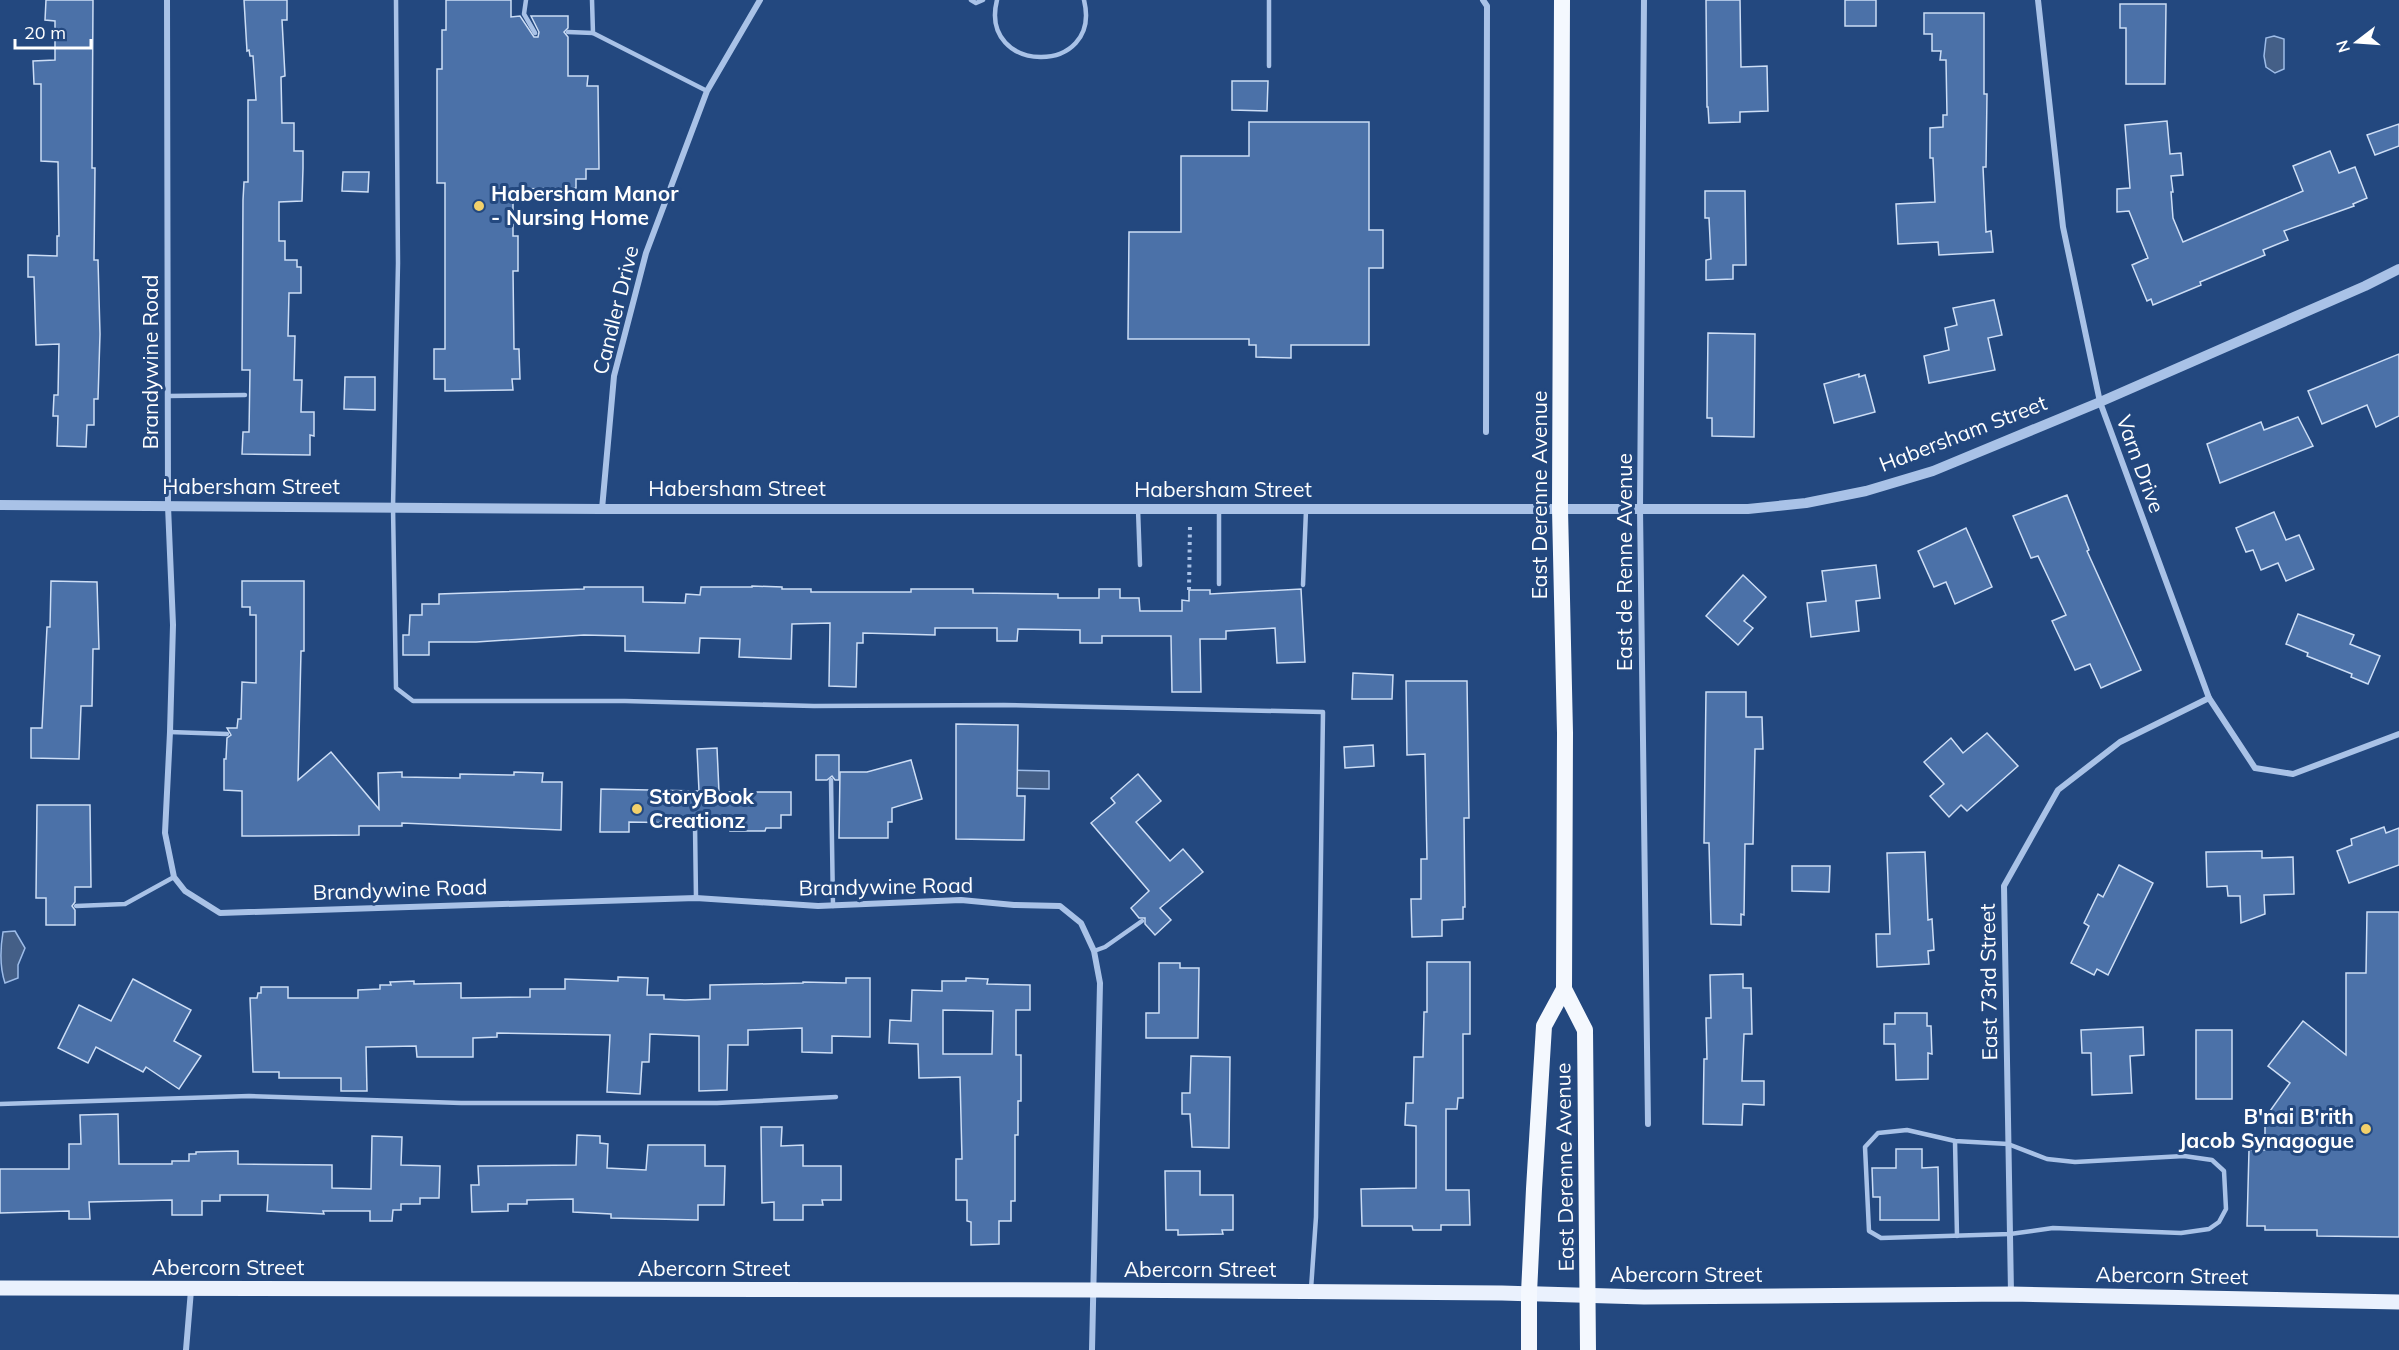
<svg xmlns="http://www.w3.org/2000/svg" width="2399" height="1350" font-family="Mulish,sans-serif">
  <rect width="100%" height="100%" fill="#23487f"/>
  <g fill="#445f87" stroke="#9dbce8" stroke-width="1.5">
    <polygon points="2274,36 2284,39 2284,69 2275,73 2266,67 2264,56 2266,38"/>
    <polygon points="1006,770 1049,771 1049,789 1006,788"/>
    <path d="M15 931 25 948 18 965V978L5 983C0 968 0 950 3 932Z"/>
  </g>
  <g fill="#4b71a8" stroke="#ccddf5" stroke-width="1.5" fill-rule="evenodd">
    <polygon points="46,0 93,0 92,168 95,168 94,260 98,260 100,334 98,399 94,399 94,425 87,425 86,447 57,446 58,416 53,416 54,395 58,395 59,344 36,345 34,277 28,277 28,255 57,256 57,236 59,236 58,162 41,161 41,84 34,84 33,61 55,60 55,21 45,20"/>
    <polygon points="244,0 287,0 287,20 282,20 285,76 281,77 282,123 294,123 294,151 303,151 303,168 302,201 279,202 279,241 285,241 285,260 297,260 297,267 301,267 301,293 289,293 288,336 295,336 294,380 302,380 301,412 314,412 314,436 310,435 310,455 242,454 243,432 249,432 250,370 242,370 243,200 244,182 248,182 248,100 256,100 253,56 250,56 249,50 247,51"/>
    <polygon points="446,0 511,0 511,17 520,16 534,37 538,37 539,32 531,16 568,16 568,28 564,32 568,37 568,76 588,76 587,86 598,86 599,169 586,169 586,179 576,179 576,188 513,189 513,236 518,236 518,271 513,271 514,349 519,349 520,379 512,379 513,390 445,391 445,379 434,379 434,349 445,349 445,183 437,183 437,69 442,69 442,30 446,30"/>
    <polygon points="1706,0 1740,0 1741,67 1767,66 1768,111 1740,112 1740,122 1709,123 1708,107 1707,107"/>
    <rect x="1845" y="0" width="31" height="26"/>
    <polygon points="2120,4 2166,4 2165,84 2126,84 2126,28 2120,28"/>
    <polygon points="1924,13 1984,13 1984,94 1987,94 1986,167 1983,167 1986,232 1991,231 1993,252 1939,255 1938,242 1898,244 1896,204 1935,202 1933,158 1930,158 1930,128 1943,127 1943,115 1947,115 1946,60 1940,60 1941,51 1932,51 1932,34 1924,34"/>
    <polygon points="1232,81 1268,81 1267,111 1232,110"/>
    <polygon points="2167,121 2170,154 2181,153 2183,175 2171,176 2173,192 2171,192 2173,218 2183,242 2303,191 2293,166 2330,151 2339,173 2355,167 2367,198 2353,204 2354,206 2284,231 2288,240 2263,250 2265,255 2200,282 2201,285 2153,305 2151,299 2147,301 2132,265 2148,258 2129,211 2117,212 2117,189 2130,188 2125,125"/>
    <polygon points="1249,122 1369,122 1369,230 1383,230 1383,268 1369,268 1369,345 1291,345 1291,358 1256,357 1256,345 1249,345 1249,339 1128,339 1129,232 1181,232 1181,156 1249,156"/>
    <polygon points="2399,124 2399,146 2375,155 2367,135"/>
    <polygon points="343,172 369,172 368,192 342,191"/>
    <polygon points="1705,191 1745,191 1746,265 1733,265 1733,279 1706,280 1706,260 1711,259 1709,218 1705,218"/>
    <polygon points="1994,300 2002,335 1988,338 1995,370 1929,383 1924,356 1949,350 1945,328 1957,325 1953,308"/>
    <polygon points="1708,333 1755,334 1754,437 1712,436 1712,418 1707,418"/>
    <polygon points="2399,354 2399,416 2376,427 2367,405 2322,424 2308,391"/>
    <polygon points="1859,374 1859,377 1865,375 1875,412 1834,423 1824,384"/>
    <polygon points="345,377 375,377 375,410 344,409"/>
    <polygon points="2298,417 2313,446 2220,483 2207,444 2261,422 2264,430"/>
    <polygon points="2067,495 2089,550 2087,551 2141,670 2101,688 2090,664 2075,670 2052,621 2066,615 2038,556 2031,558 2013,516"/>
    <polygon points="2274,512 2286,540 2299,535 2314,569 2286,581 2278,563 2261,570 2253,550 2246,552 2236,528"/>
    <polygon points="1966,528 1992,587 1955,604 1946,582 1934,587 1918,551"/>
    <polygon points="1876,565 1880,598 1856,601 1859,631 1811,637 1807,603 1826,601 1822,571"/>
    <polygon points="1743,575 1766,597 1744,621 1753,628 1738,645 1706,616"/>
    <polygon points="51,581 97,582 99,649 93,649 92,706 81,706 79,759 31,758 31,728 42,728 47,627 50,627"/>
    <polygon points="242,581 304,581 304,651 301,651 298,780 331,752 379,809 378,773 402,772 402,777 460,778 460,774 514,775 514,772 543,773 542,782 562,782 561,830 402,823 402,826 359,826 359,835 242,836 242,791 224,790 224,759 226,759 227,738 231,735 227,728 237,728 238,719 241,719 242,682 256,683 256,615 250,615 250,607 242,607"/>
    <polygon points="752,586 782,587 782,589 811,589 811,592 911,592 911,589 973,589 973,593 1058,594 1058,598 1099,598 1099,589 1120,589 1120,598 1139,598 1140,611 1182,611 1182,600 1189,601 1189,590 1210,590 1210,594 1301,589 1305,662 1277,663 1275,628 1226,631 1226,639 1200,639 1201,692 1172,692 1171,636 1102,636 1102,643 1080,643 1080,630 1018,629 1017,641 997,641 997,628 935,628 935,635 863,633 863,643 857,643 856,687 829,686 830,623 792,624 791,659 739,657 740,639 700,638 699,653 625,651 625,636 584,635 476,642 429,642 429,655 403,655 403,635 409,635 410,615 422,615 422,604 439,604 439,594 584,589 584,587 643,587 643,602 685,603 686,594 700,595 701,587 752,587"/>
    <polygon points="2298,614 2354,635 2350,644 2380,656 2368,684 2351,677 2352,674 2307,656 2308,653 2286,644"/>
    <polygon points="1353,673 1393,675 1392,699 1352,699"/>
    <polygon points="1406,681 1467,681 1469,818 1464,818 1465,907 1463,907 1463,919 1442,920 1442,936 1412,937 1411,899 1421,899 1421,859 1427,859 1425,754 1407,755"/>
    <polygon points="1706,692 1746,692 1746,717 1762,717 1763,749 1755,749 1753,844 1745,844 1744,915 1741,914 1741,925 1711,924 1709,843 1704,843"/>
    <polygon points="956,724 1018,725 1017,796 1025,796 1024,840 956,839"/>
    <polygon points="1987,733 2018,766 1967,811 1961,805 1949,817 1930,796 1944,784 1924,762 1951,738 1963,753"/>
    <polygon points="1373,745 1374,766 1345,768 1344,747"/>
    <polygon points="717,748 719,792 791,792 791,815 781,815 781,828 766,828 765,831 730,831 730,828 714,828 714,825 700,825 694,821 691,825 685,825 685,823 629,822 629,832 600,832 601,789 699,791 697,749"/>
    <polygon points="816,755 839,755 839,780 835,780 832,776 827,780 816,780"/>
    <polygon points="911,760 922,799 892,808 892,822 888,822 888,838 839,838 840,772 867,772"/>
    <polygon points="1138,774 1161,801 1136,822 1170,861 1183,849 1203,872 1160,908 1171,920 1155,935 1145,924 1145,918 1139,918 1131,908 1149,891 1091,823 1115,803 1111,798"/>
    <polygon points="37,805 90,805 91,887 75,887 75,902 72,906 75,910 75,925 46,925 46,898 36,898"/>
    <polygon points="2384,827 2386,833 2399,828 2399,865 2349,883 2337,851 2352,845 2351,839"/>
    <polygon points="2262,851 2262,858 2293,857 2294,894 2264,895 2265,914 2241,923 2240,896 2228,896 2227,886 2207,887 2206,852"/>
    <polygon points="1925,852 1928,920 1932,919 1934,950 1928,951 1929,964 1877,967 1876,934 1890,934 1887,853"/>
    <polygon points="2119,865 2153,883 2108,975 2097,969 2094,975 2071,963 2089,926 2084,923 2098,894 2103,897"/>
    <polygon points="1792,866 1830,866 1829,892 1792,891"/>
    <polygon points="2367,912 2399,912 2399,1237 2317,1236 2317,1230 2265,1230 2265,1226 2247,1226 2249,1150 2265,1150 2265,1118 2290,1083 2268,1066 2303,1021 2346,1055 2346,973 2366,973"/>
    <polygon points="1427,962 1470,962 1470,1034 1463,1034 1463,1098 1458,1098 1457,1109 1446,1109 1446,1190 1469,1190 1470,1225 1441,1225 1441,1230 1413,1230 1412,1226 1362,1226 1361,1189 1416,1188 1416,1126 1405,1125 1406,1103 1413,1103 1414,1057 1423,1057 1424,1012 1427,1012"/>
    <polygon points="1159,963 1180,963 1180,968 1199,968 1198,1038 1146,1038 1146,1013 1159,1013"/>
    <polygon points="1743,974 1743,988 1751,988 1752,1034 1744,1034 1742,1081 1764,1081 1764,1105 1743,1104 1742,1125 1703,1124 1704,1059 1707,1059 1706,1018 1711,1018 1710,975"/>
    <polygon points="618,977 648,978 647,995 664,995 664,999 685,1000 710,999 710,985 803,983 803,982 846,983 846,978 870,978 870,1037 832,1036 832,1053 802,1052 802,1028 748,1030 748,1045 728,1045 727,1090 699,1091 699,1036 650,1034 649,1062 642,1062 640,1094 607,1092 610,1035 497,1033 497,1037 473,1038 473,1057 417,1057 416,1046 366,1047 367,1091 341,1091 341,1078 279,1078 279,1072 253,1072 250,998 257,998 258,993 261,993 261,987 288,987 288,998 358,998 358,990 380,989 380,985 391,985 390,982 414,981 414,984 461,983 461,998 530,997 530,989 565,989 565,979 618,981"/>
    <path d="M966 978 988 979 987 984 1030 985V1010H1016V1055H1021V1101H1018V1135H1015V1201H1011V1221H999V1244L971 1245V1222L967 1221V1200H956V1159H962L960 1077 919 1078 918 1044 889 1043 890 1020 911 1021 912 990 942 991V981H966ZM943 1010 993 1011 992 1054H943Z"/>
    <polygon points="133,979 191,1010 174,1041 201,1056 179,1089 146,1067 143,1072 96,1047 88,1063 58,1048 79,1005 111,1021"/>
    <polygon points="1895,1013 1927,1013 1927,1026 1931,1026 1932,1054 1928,1053 1928,1079 1896,1080 1895,1044 1884,1044 1884,1024 1895,1024"/>
    <polygon points="2143,1027 2144,1055 2130,1056 2132,1093 2092,1095 2091,1053 2082,1053 2081,1030"/>
    <rect x="2196" y="1030" width="36" height="69"/>
    <polygon points="1191,1056 1230,1057 1229,1148 1192,1147 1190,1114 1182,1114 1182,1093 1190,1093"/>
    <polygon points="118,1114 119,1164 172,1164 172,1161 189,1161 189,1154 196,1154 196,1152 238,1151 238,1164 332,1165 332,1188 371,1189 372,1136 402,1137 401,1165 440,1166 439,1198 420,1198 420,1204 401,1204 401,1210 393,1210 392,1221 370,1221 370,1211 323,1211 324,1214 267,1211 268,1195 220,1195 220,1201 202,1201 202,1215 172,1215 172,1200 89,1202 90,1219 69,1219 69,1211 0,1213 0,1169 69,1169 69,1144 81,1144 80,1115"/>
    <polygon points="761,1127 782,1127 781,1146 803,1145 803,1166 841,1166 841,1200 822,1200 823,1205 803,1205 803,1220 774,1220 774,1202 762,1203"/>
    <polygon points="577,1135 600,1136 600,1143 608,1144 607,1168 646,1170 648,1145 705,1145 705,1166 725,1166 724,1205 698,1205 698,1220 611,1218 611,1214 573,1212 573,1199 527,1200 527,1204 508,1204 508,1211 472,1212 471,1185 479,1185 478,1166 576,1165"/>
    <polygon points="1896,1149 1922,1149 1922,1168 1938,1167 1939,1220 1880,1220 1880,1197 1873,1197 1872,1168 1896,1168"/>
    <polygon points="1165,1171 1200,1171 1200,1195 1233,1195 1233,1230 1222,1230 1223,1234 1178,1235 1178,1230 1166,1230"/>
  </g>
  <g fill="none" stroke-linecap="round" stroke-linejoin="round">
    <polyline stroke="#a9c2e7" stroke-width="4" stroke-dasharray="3 4.5" stroke-linecap="butt" points="1189,590 1190,525"/>
    <g stroke="#a9c2e7" stroke-width="4.5">
      <polyline points="396,0 398,263 393,507 396,688 413,701 625,701 814,706 1004,705 1323,712 1316,1217 1311,1289"/>
      <polyline points="526,0 524,14 535,33"/>
      <polyline points="592,0 593,33 707,91"/>
      <polyline points="971,0 976,3 983,0"/>
      <path d="M997 0C978 75 1103 77 1084 0"/>
      <polyline points="568,32 593,33"/>
      <polyline points="1269,66 1269,0"/>
      <polyline points="168,396 245,395"/>
      <polyline points="1138,509 1140,565"/>
      <polyline points="1219,509 1219,584"/>
      <polyline points="1303,585 1306,510"/>
      <polyline points="170,732 227,734"/>
      <polyline points="831,780 833,906"/>
      <polyline points="695,825 696,898"/>
      <polyline points="76,906 125,904 174,877"/>
      <polyline points="1094,951 1105,947 1142,921"/>
      <polyline points="0,1104 249,1096 461,1103 717,1103 836,1097"/>
      <polygon points="1907,1130 1955,1141 2008,1144 2047,1159 2075,1162 2184,1156 2212,1160 2224,1171 2226,1209 2219,1222 2209,1229 2181,1233 2053,1228 2010,1234 1881,1238 1869,1231 1865,1147 1878,1133"/>
      <polyline points="1955,1141 1957,1236"/>
    </g>
    <g stroke="#a9c2e7" stroke-width="6">
      <polyline points="167,0 168,506 173,625 170,732 165,833 174,877 185,891 220,913 696,898 818,906 961,900 1014,905 1060,906 1081,923 1094,951 1100,983 1092,1350"/>
      <polyline points="1483,0 1487,6 1486,432"/>
      <polyline points="1644,0 1640,509 1648,1124"/>
      <polyline points="2038,0 2063,227 2100,402 2209,698 2255,768 2293,774 2399,734"/>
      <polyline points="602,509 614,376 646,253 707,91 760,0"/>
      <polyline points="2011,1293 2004,886 2058,790 2120,742 2209,698"/>
      <polyline points="186,1350 191,1290"/>
    </g>
    <polyline stroke="#a9c2e7" stroke-width="10" points="0,505 602,509 1748,509 1806,503 1866,491 1933,471 2100,402 2365,286 2399,269"/>
    <polyline stroke="#eaf1fd" stroke-width="15" points="0,1288 1093,1290 1502,1293 1644,1297 2011,1294 2399,1302"/>
    <g stroke="#f4f8fe" stroke-width="16">
      <polyline points="1564,989 1585,1030 1588,1350"/>
      <polyline points="1529,1350 1529,1293 1534,1189 1544,1026 1564,989 1565,733 1560,509 1562,0"/>
    </g>
  </g>
  <g fill="#f2d06b" stroke="#23487f" stroke-width="2">
    <circle cx="479" cy="206" r="6"/>
    <circle cx="637" cy="809" r="6"/>
    <circle cx="2366" cy="1129" r="6"/>
  </g>
  <g text-anchor="middle" stroke-width="6" stroke-linejoin="round" paint-order="stroke">
    <g font-size="21" font-weight="bold" fill="#fff" stroke="#23487f" text-anchor="start">
      <text x="491" y="201">Habersham Manor<tspan x="491" dy="24">- Nursing Home</tspan></text>
      <text x="649" y="804">StoryBook<tspan x="649" dy="24">Creationz</tspan></text>
      <text x="2354" y="1124" text-anchor="end">B'nai B'rith<tspan x="2354" dy="24">Jacob Synagogue</tspan></text>
    </g>
    <g font-size="21" fill="#fff" stroke="#23487f">
      <text transform="translate(616 310) rotate(-76)" y="7">Candler Drive</text>
      <text transform="translate(151 362) rotate(-90)" y="7">Brandywine Road</text>
      <text transform="translate(1963 434) rotate(-21)" y="7">Habersham Street</text>
      <text transform="translate(2140 464) rotate(70)" y="7">Varn Drive</text>
      <text x="251" y="494">Habersham Street</text>
      <text x="737" y="496">Habersham Street</text>
      <text x="1223" y="497">Habersham Street</text>
      <text transform="translate(1540 495) rotate(-90)" y="7">East Derenne Avenue</text>
      <text transform="translate(1625 562) rotate(-90)" y="7">East de Renne Avenue</text>
      <text transform="translate(886 887) rotate(-1)" y="7">Brandywine Road</text>
      <text transform="translate(400 890) rotate(-2)" y="7">Brandywine Road</text>
      <text transform="translate(1989 982) rotate(-91)" y="7">East 73rd Street</text>
      <text transform="translate(1565 1167) rotate(-91)" y="7">East Derenne Avenue</text>
      <text x="228" y="1275">Abercorn Street</text>
      <text x="714" y="1276">Abercorn Street</text>
      <text x="1200" y="1277">Abercorn Street</text>
      <text x="1686" y="1282">Abercorn Street</text>
      <text transform="translate(2172 1276) rotate(1)" y="7">Abercorn Street</text>
    </g>
  </g>
  <g transform="translate(2357 42) rotate(253)" stroke="#23487f" stroke-width="4.5" paint-order="stroke">
  <path d="M0-4.5L10 22L0 15L-10 22Z" fill="#ffffff"/>
  <text y="-9" font-size="16" font-weight="bold" text-anchor="middle" fill="#ffffff">N</text>
  </g>
  <path d="M15 39v9h76v-9" fill="none" stroke="#ffffff" stroke-width="3"/>
  <text x="24" y="39" font-size="18" fill="#ffffff" stroke="#23487f" stroke-width="4.5" paint-order="stroke">20 m</text>
</svg>
